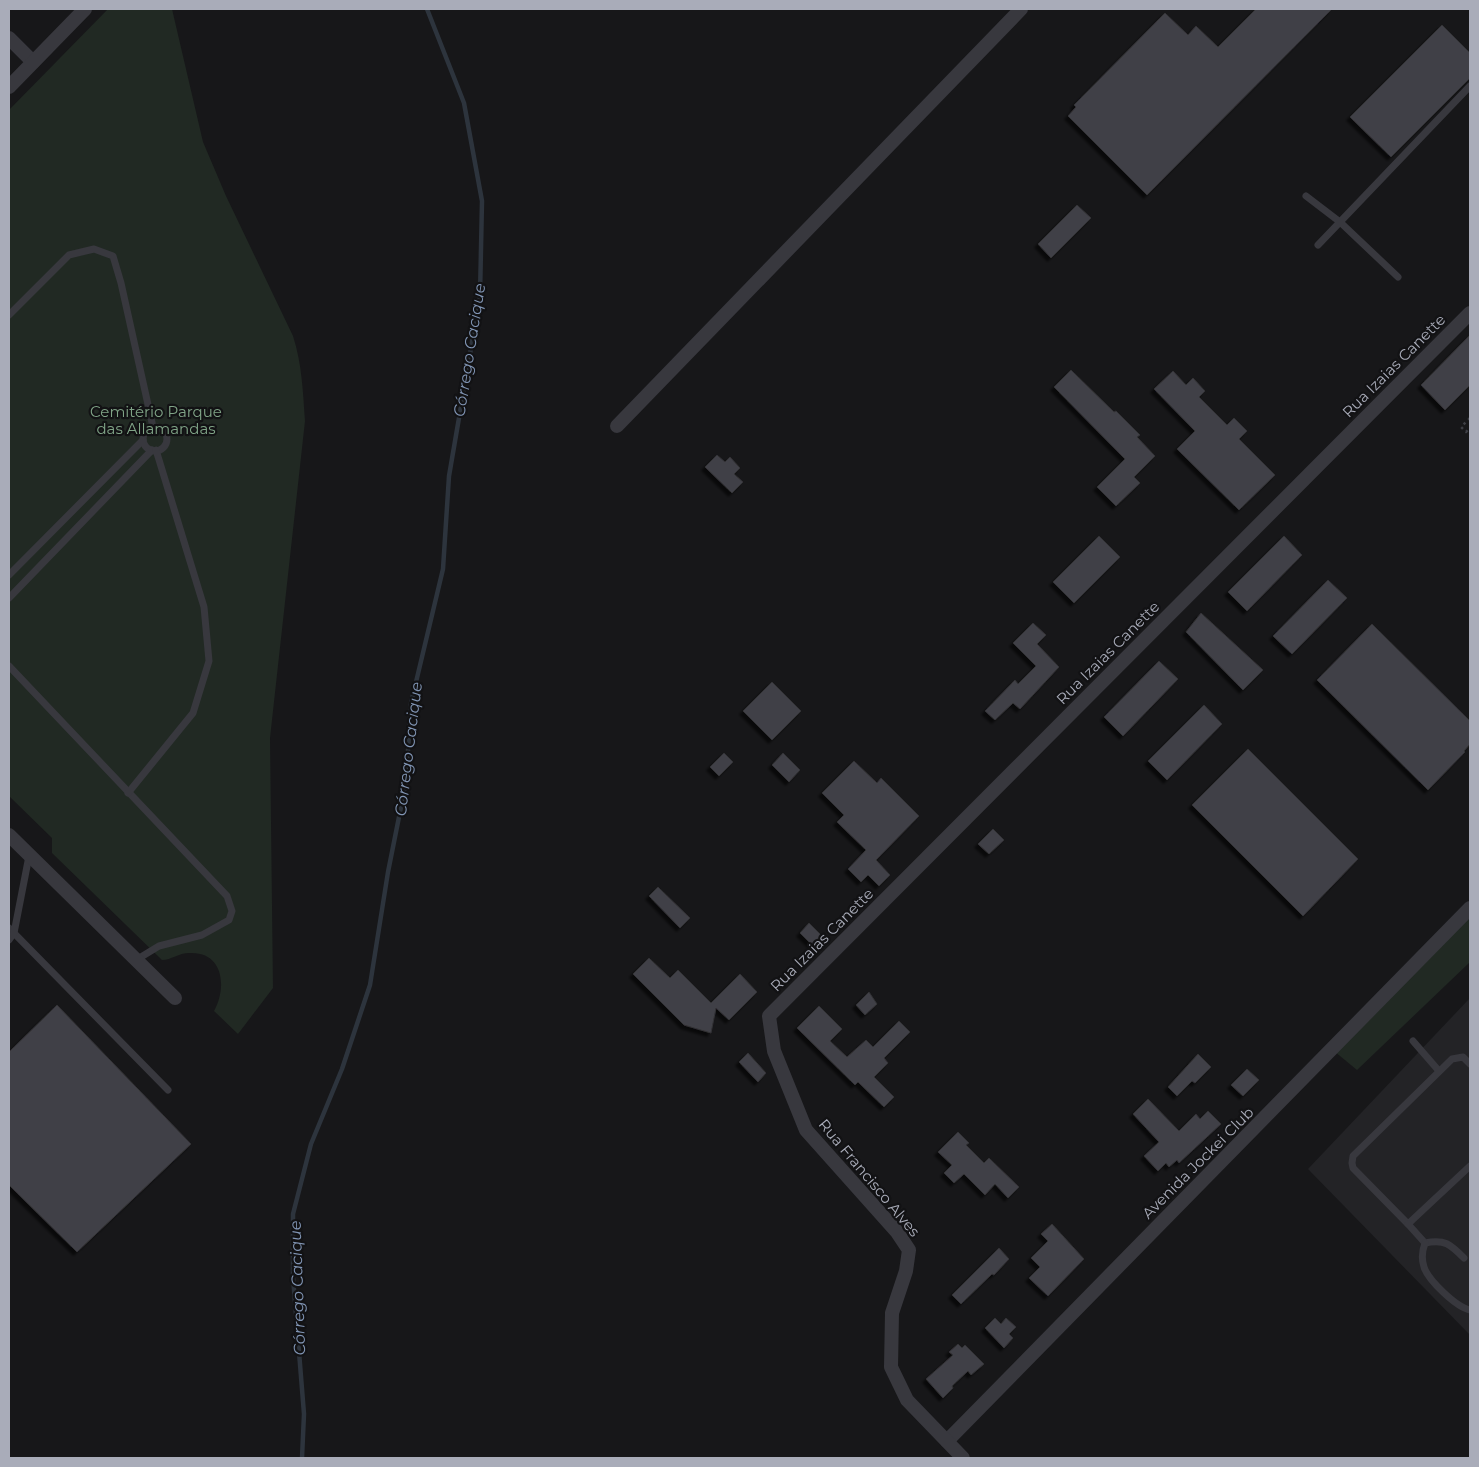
<svg xmlns="http://www.w3.org/2000/svg" width="1479" height="1467" font-family="Montserrat,sans-serif">
  <defs>
    <filter id="shadow"><feDropShadow dx="-3.5" dy="3.5" stdDeviation="1" flood-color="#0009"/></filter>
  </defs>
  <rect width="100%" height="100%" fill="#171719"/>
  <polygon fill="#232326" points="1470,998 1470,1335 1308,1169"/>
  <g fill="#212923">
    <path d="M108 9H172L203 142 226 196 293 336C302 364 303 392 305 421L270 738 273 988 238 1034 214 1011C227 988 224 951 189 953 179 953 171 960 162 960L52 853V838L9 796V110Z"/>
    <polygon points="1470,917 1470,962 1357,1070 1334,1051"/>
  </g>
  <g fill="none" stroke-linecap="round" stroke-linejoin="round">
    <polyline stroke="#2d343d" stroke-width="4.5" points="302,1458 304,1414 293,1277 293,1214 311,1144 342,1069 370,985 388,872 406,782 411,703 443,569 449,476 480,296 482,201 464,103 427,9"/>
  </g>
  <g fill="#414146" stroke="#323135" filter="url(#shadow)">
    <polygon points="1256,9 1332,9 1147,195 1068,116 1076,107 1074,105 1165,13 1188,35 1196,26 1218,47"/>
    <polygon points="1442,25 1470,53 1470,78 1391,157 1350,117"/>
    <polygon points="1077,205 1091,218 1051,258 1038,244"/>
    <polygon points="1470,335 1470,385 1445,410 1421,385"/>
    <polygon points="1071,370 1114,412 1116,411 1140,435 1137,437 1155,456 1134,477 1140,483 1116,506 1097,487 1125,459 1054,387"/>
    <polygon points="1173,371 1186,385 1193,378 1205,391 1199,397 1227,425 1234,418 1247,431 1239,439 1275,475 1239,510 1177,449 1195,431 1154,389"/>
    <polygon points="717,455 725,462 730,457 740,468 734,474 743,482 732,493 705,467"/>
    <polygon points="1099,536 1120,557 1074,603 1053,582"/>
    <polygon points="1284,536 1302,555 1247,611 1228,592"/>
    <polygon points="1328,580 1347,598 1292,654 1273,636"/>
    <polygon points="1201,613 1263,670 1243,690 1186,632"/>
    <polygon points="1033,623 1046,635 1037,644 1059,667 1020,709 1013,703 995,720 985,711 1015,680 1018,684 1036,666 1013,643"/>
    <polygon points="1372,624 1470,721 1470,744 1464,751 1465,752 1428,790 1317,680"/>
    <polygon points="1159,661 1178,679 1123,736 1104,717"/>
    <polygon points="772,682 801,711 772,740 743,711"/>
    <polygon points="1204,705 1222,724 1167,780 1148,761"/>
    <polygon points="1248,749 1358,859 1303,916 1192,805"/>
    <polygon points="724,753 733,762 719,776 710,767"/>
    <polygon points="783,753 800,770 789,782 772,765"/>
    <polygon points="854,761 877,783 881,778 919,816 876,860 890,875 879,886 868,875 861,882 848,869 866,850 837,822 844,815 822,793"/>
    <polygon points="993,829 1004,840 989,854 978,844"/>
    <polygon points="658,887 690,918 680,928 649,896"/>
    <polygon points="809,923 826,940 816,949 800,933"/>
    <polygon points="649,958 670,978 678,970 711,1003 740,974 757,992 729,1020 716,1008 711,1033 684,1025 633,974"/>
    <polygon points="869,992 877,1004 865,1015 856,1005"/>
    <polygon points="57,1005 191,1144 77,1252 9,1185 9,1052"/>
    <polygon points="819,1006 842,1029 830,1041 847,1057 866,1040 873,1047 899,1021 910,1032 884,1058 888,1063 874,1077 894,1097 884,1107 858,1082 855,1085 797,1028"/>
    <polygon points="748,1053 766,1073 758,1082 739,1062"/>
    <polygon points="1198,1054 1211,1067 1195,1083 1192,1081 1177,1096 1168,1087"/>
    <polygon points="1247,1069 1259,1080 1243,1096 1231,1085"/>
    <polygon points="1148,1099 1179,1131 1196,1114 1200,1119 1208,1111 1221,1124 1179,1163 1177,1160 1169,1167 1166,1163 1158,1171 1144,1156 1159,1142 1133,1114"/>
    <polygon points="958,1132 969,1143 966,1145 984,1163 989,1158 1019,1187 1008,1198 995,1184 985,1195 964,1174 954,1183 944,1173 952,1165 938,1152"/>
    <polygon points="1052,1224 1084,1259 1048,1296 1029,1278 1040,1267 1031,1258 1048,1241 1041,1234"/>
    <polygon points="999,1248 1009,1259 994,1275 992,1274 961,1304 952,1295"/>
    <polygon points="995,1318 1001,1324 1006,1318 1016,1327 1009,1334 1013,1338 1004,1348 985,1328"/>
    <polygon points="958,1344 962,1348 965,1345 984,1364 971,1375 968,1371 952,1386 953,1388 943,1398 926,1379 953,1355 949,1352"/>
  </g>
  <g fill="none" stroke-linecap="round" stroke-linejoin="round">
    <polyline stroke="#3e3f45" stroke-width="2.5" stroke-dasharray="2.5 4" stroke-linecap="butt" points="1470,418 1461,427 1466,432 1470,428"/>
    <g stroke="#38383e" stroke-width="7">
      <polyline points="1306,196 1340,222 1398,277"/>
      <polyline points="1318,245 1470,86"/>
      <polyline points="9,315 69,255 94,249 113,256 121,283 153,427"/>
      <circle cx="155" cy="439" r="12"/>
      <polyline points="9,575 143,440"/>
      <polyline points="9,598 152,450"/>
      <polyline points="9,666 227,896 232,911 229,920 202,935 159,946 136,960"/>
      <polyline points="128,793 193,713 209,661 204,607 156,450"/>
      <polyline points="9,928 168,1090"/>
      <polyline points="9,940 14,933 29,856"/>
      <polyline points="1413,1041 1439,1071"/>
      <polyline points="1470,1064 1463,1057 1452,1059 1353,1156 1352,1163 1353,1168 1408,1224 1470,1166"/>
      <path d="M1408 1224 1425 1243C1445 1239 1450 1244 1464 1258"/>
      <path d="M1425 1243C1422 1251 1421 1258 1424 1267 1428 1280 1456 1307 1470 1310"/>
    </g>
    <g stroke="#38383e" stroke-width="14">
      <polyline points="9,38 33,62"/>
      <polyline points="9,87 85,9"/>
      <polyline points="617,426 1021,9"/>
      <polyline points="9,835 175,998"/>
      <polyline points="947,1441 1470,908"/>
      <polyline points="963,1458 907,1400 891,1367 892,1313 906,1271 909,1250 897,1232 806,1130 774,1051 769,1016 1470,313"/>
    </g>
  </g>
  <g text-anchor="middle" stroke-width="4.5" stroke-linejoin="round" paint-order="stroke">
    <g font-size="15" fill="#a9acb9" stroke="#121214">
      <text transform="translate(1394 366) rotate(-45)" y="5">Rua Izaias Canette</text>
      <text transform="translate(1108 653) rotate(-45)" y="5">Rua Izaias Canette</text>
      <text transform="translate(822 940) rotate(-45)" y="5">Rua Izaias Canette</text>
      <text transform="translate(1198 1163) rotate(-45)" y="5">Avenida Jockei Club</text>
      <text transform="translate(869 1178) rotate(50)" y="5">Rua Francisco Alves</text>
    </g>
    <g font-size="15" fill="#80a487" stroke="#121214">
      <text x="156" y="417">Cemitério Parque<tspan x="156" dy="17">das Allamandas</tspan></text>
    </g>
    <g font-size="16" font-style="italic" fill="#8195b4" stroke="#121214">
      <text transform="translate(469 350) rotate(-81)" y="6">Córrego Cacique</text>
      <text transform="translate(408 749) rotate(-83)" y="6">Córrego Cacique</text>
      <text transform="translate(297 1288) rotate(-92)" y="6">Córrego Cacique</text>
    </g>
  </g>
  <rect width="1479" height="1467" fill="none" stroke="#a9acb9" stroke-width="20"/>
</svg>
